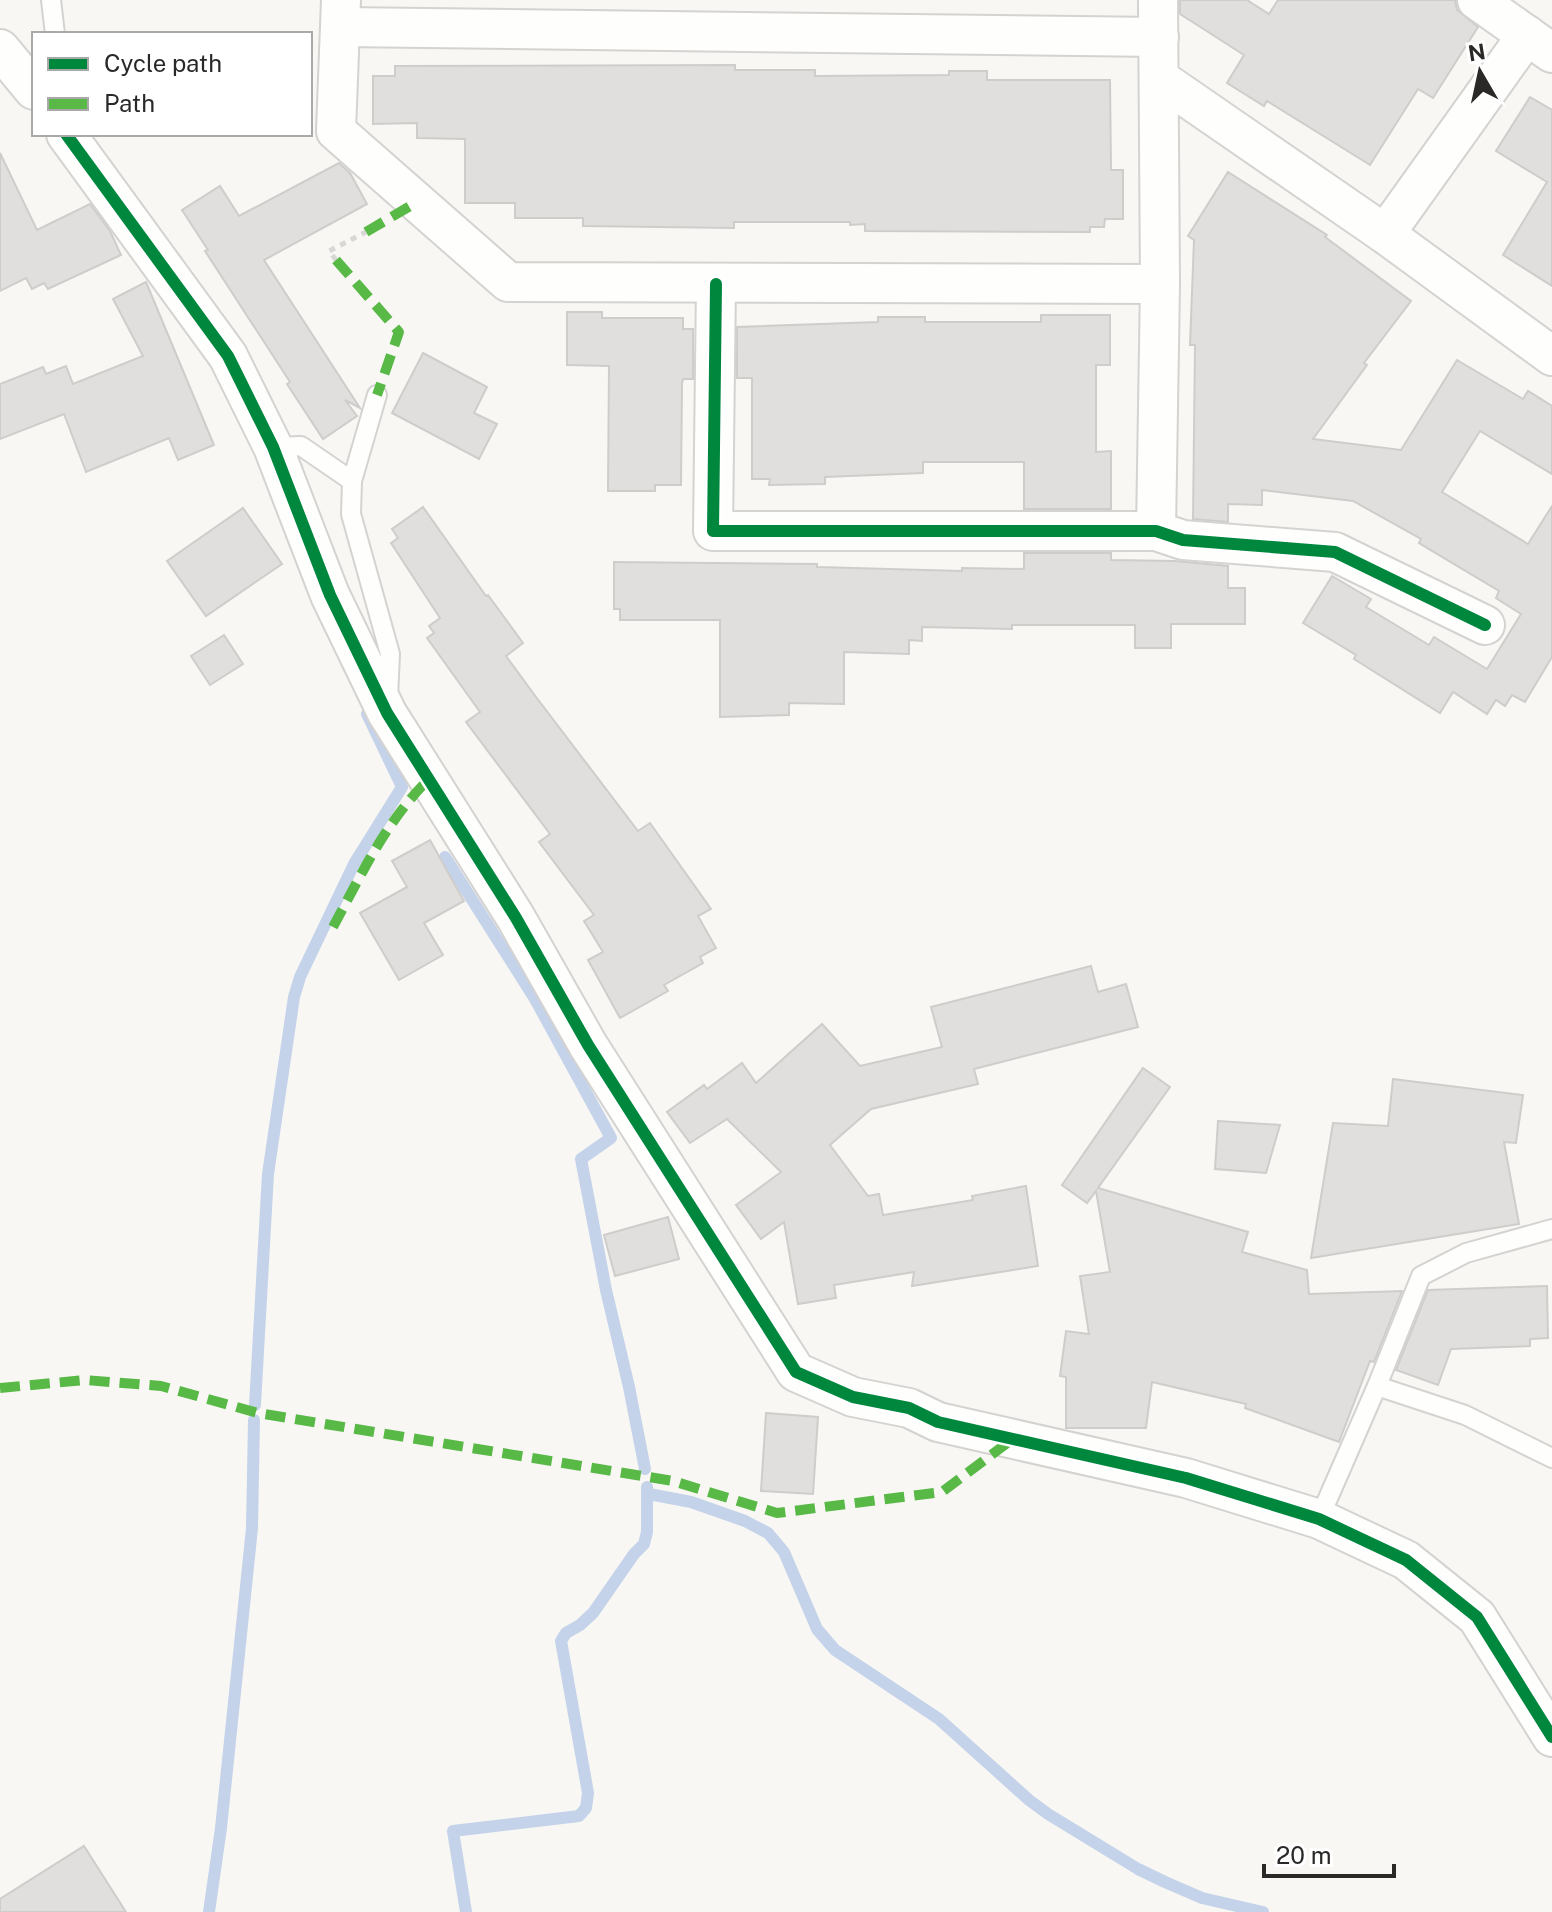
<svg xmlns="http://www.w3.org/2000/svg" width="1552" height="1912" font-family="'Public Sans',sans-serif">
  <rect width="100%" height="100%" fill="#f9f7f4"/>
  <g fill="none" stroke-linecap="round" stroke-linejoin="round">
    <g stroke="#c4d3e9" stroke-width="12">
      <polyline points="445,857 535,999 611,1138 581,1159 606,1290 629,1387 645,1469"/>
      <polyline points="255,1405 268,1174 294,997 300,977 354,864 402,787 367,714"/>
      <polyline points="649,1494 691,1502 745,1521 768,1533 784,1552 817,1629 835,1650 939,1719 1029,1800 1048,1814 1138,1869 1165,1882 1202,1898 1263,1912"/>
      <polyline points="209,1912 221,1828 252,1528 254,1420"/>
      <polyline points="466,1912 453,1831 579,1816 586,1808 588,1793 561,1641 566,1633 580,1625 593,1613 634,1554 644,1544 647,1532 647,1487"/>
    </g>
  </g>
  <g fill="#e1dfdd" stroke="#cecdcb" stroke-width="2">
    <polygon points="1180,0 1247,0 1269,14 1278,0 1455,0 1457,10 1478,27 1433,98 1418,89 1370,165 1267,101 1264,106 1227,83 1244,55 1180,14"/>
    <polygon points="735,65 735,70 815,70 815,76 949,75 949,71 987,71 987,80 1110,80 1111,170 1123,170 1123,219 1105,219 1104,227 1090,227 1090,232 865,231 865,224 850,225 850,222 734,222 734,228 583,226 583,218 515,218 515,203 465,203 465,139 417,138 417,123 373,124 373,76 395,76 395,66"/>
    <polygon points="1530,97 1552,110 1552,286 1503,255 1547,182 1496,151"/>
    <polygon points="0,153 37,230 90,204 110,231 121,255 48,289 44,283 32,289 26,278 0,291"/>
    <polygon points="339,163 350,173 367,204 264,260 360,408 345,400 357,416 323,439 287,384 290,382 205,251 208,250 182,210 220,186 239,216"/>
    <polygon points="1228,172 1327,235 1325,237 1411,301 1364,363 1367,365 1313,439 1401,450 1457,360 1523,399 1528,391 1552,406 1552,474 1480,431 1442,492 1528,544 1552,506 1552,657 1525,702 1512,695 1505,706 1496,700 1487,714 1453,692 1440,713 1354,659 1356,655 1303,623 1332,576 1371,599 1366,607 1429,645 1434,637 1487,669 1521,614 1496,598 1499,591 1419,543 1421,539 1353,501 1262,490 1262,505 1228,504 1228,522 1193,519 1195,345 1190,345 1194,240 1188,236"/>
    <polygon points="146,282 214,445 178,460 169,438 86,472 64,414 0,439 0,384 43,367 46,374 66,366 73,384 143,356 113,299"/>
    <polygon points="567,312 602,312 602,318 683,318 683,329 693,329 693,379 683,379 682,384 681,485 655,485 655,491 608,491 609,366 567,365"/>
    <polygon points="1041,315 1110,315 1110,365 1096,365 1096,452 1111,451 1111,509 1024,509 1024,462 923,462 923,473 825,477 825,484 769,485 770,479 752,479 752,378 737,378 737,327 878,322 878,317 925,317 925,322 1041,322"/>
    <polygon points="423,353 487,387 474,413 497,424 479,459 392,413"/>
    <polygon points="423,507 486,596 488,595 523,643 506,656 536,697 638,831 650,823 711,909 698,916 716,948 700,957 703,963 664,985 668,991 620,1018 588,960 603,952 584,921 594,915 539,842 550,834 466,722 480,712 427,638 434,633 429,626 440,618 391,543 398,538 392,529"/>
    <polygon points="243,508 282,564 206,616 167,561"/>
    <polygon points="1024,553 1111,553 1111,560 1175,561 1228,566 1228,588 1245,588 1245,624 1171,624 1171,648 1135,648 1135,625 1012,625 1012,629 922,627 922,641 909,640 909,654 844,652 844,704 789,703 789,715 720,717 720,620 620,620 620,609 614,609 614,562 817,564 817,567 962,571 962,568 1024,569"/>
    <polygon points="224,635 243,664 210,685 191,656"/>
    <polygon points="430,840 464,901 424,923 443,955 399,980 360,913 407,887 392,861"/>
    <polygon points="1091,966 1098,992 1126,984 1138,1027 974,1069 978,1084 871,1109 830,1145 868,1196 879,1194 883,1215 973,1200 972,1196 1026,1186 1038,1266 912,1286 914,1272 834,1285 836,1298 798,1304 784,1222 761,1239 736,1205 781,1172 727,1119 690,1143 667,1112 704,1085 707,1089 742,1063 756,1083 822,1024 860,1066 942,1047 931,1007"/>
    <polygon points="1143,1068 1170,1087 1098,1188 1248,1232 1242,1252 1307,1270 1309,1294 1402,1291 1374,1362 1370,1361 1339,1442 1245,1408 1246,1404 1152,1382 1146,1428 1066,1428 1066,1377 1060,1376 1066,1331 1089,1334 1080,1276 1110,1272 1096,1191 1087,1203 1062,1185"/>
    <polygon points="1393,1079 1523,1095 1516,1143 1504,1142 1519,1224 1311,1258 1333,1123 1388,1126"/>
    <polygon points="1218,1121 1280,1125 1266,1173 1215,1169"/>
    <polygon points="668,1217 679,1259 615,1276 604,1235"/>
    <polygon points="1547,1286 1548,1338 1530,1339 1530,1346 1451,1349 1438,1385 1396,1370 1428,1290"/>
    <polygon points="766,1413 818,1417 813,1494 761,1491"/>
    <polygon points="84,1846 126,1912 0,1912 0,1899"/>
  </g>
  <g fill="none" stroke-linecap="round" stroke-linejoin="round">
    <defs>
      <g id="service">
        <polyline points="51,0 55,34"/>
        <polyline points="273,447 301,446 352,481 351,514 390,654 388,698"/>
        <polyline points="352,481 377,395"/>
        <polyline points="1377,1386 1421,1276 1466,1253 1552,1229"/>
        <polyline points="1319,1519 1377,1386 1465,1415 1552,1458"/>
      </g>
      <g id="minor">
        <polyline points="341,0 336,131 508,282 1160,284"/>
        <polyline points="1477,0 1552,53"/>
        <polyline points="342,27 1159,37"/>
        <polyline points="0,49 34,90"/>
        <polyline points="1160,79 1385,234 1552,356"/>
        <polyline points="66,134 228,356 273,447 330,595 387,713 516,918 588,1045 796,1372 853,1397 909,1408 938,1422 1186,1478 1319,1519 1406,1560 1477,1617 1552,1737"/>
        <polyline points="1385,234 1527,35"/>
        <polyline points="716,284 713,531 1156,531 1183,540 1335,552 1485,625"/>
        <polyline points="1156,531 1160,284 1158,0"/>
      </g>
    </defs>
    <use href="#service" stroke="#d4d3d1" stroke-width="22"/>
    <use href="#minor" stroke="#d4d3d1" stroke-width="42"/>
    <polyline stroke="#d7d7d6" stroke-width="5" stroke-dasharray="6 6" stroke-linecap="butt" points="336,260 329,251 366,232"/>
    <use href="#service" stroke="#fefefd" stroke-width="18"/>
    <use href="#minor" stroke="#fefefd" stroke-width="38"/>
    <g stroke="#58b947" stroke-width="10" stroke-dasharray="20 10" stroke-linecap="butt">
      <polyline points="366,232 417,202"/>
      <polyline points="336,260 399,332 377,395"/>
      <path d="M333 927C361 875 386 821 429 779"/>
      <polyline points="0,1388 85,1380 161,1386 258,1413 673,1481 777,1513 942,1492 1011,1440"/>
    </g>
    <defs>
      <g id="cycleway">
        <polyline points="66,134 228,356 273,447 330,595 387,713 516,918 588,1045 796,1372 853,1397 909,1408 938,1422 1186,1478 1319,1519 1406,1560 1477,1617 1552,1737"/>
        <polyline points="716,284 713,531 1156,531 1183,540 1335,552 1485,625"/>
      </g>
    </defs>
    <use href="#cycleway" stroke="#fff" stroke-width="17"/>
    <use href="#cycleway" stroke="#00873e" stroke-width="12"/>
  </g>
  <rect x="32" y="32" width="280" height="104" fill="#ffffff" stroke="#aaa9a9" stroke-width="2"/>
  <rect x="48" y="58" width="40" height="12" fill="#00873e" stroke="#aaa9a9" stroke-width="2"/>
  <text x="104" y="72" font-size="24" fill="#2a2928">Cycle path</text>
  <rect x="48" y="98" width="40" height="12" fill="#58b947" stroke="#aaa9a9" stroke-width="2"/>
  <text x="104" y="112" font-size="24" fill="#2a2928">Path</text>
  <g transform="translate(1480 72) rotate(351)" stroke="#ffffff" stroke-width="6" paint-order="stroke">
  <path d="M0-6L14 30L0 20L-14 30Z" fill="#2a2928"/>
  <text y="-12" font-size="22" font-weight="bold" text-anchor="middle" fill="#2a2928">N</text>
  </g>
  <path d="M1264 1864v12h130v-12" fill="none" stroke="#2a2928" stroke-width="4"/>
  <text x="1276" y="1864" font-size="24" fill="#2a2928" stroke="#ffffff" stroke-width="6" paint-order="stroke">20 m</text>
</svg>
